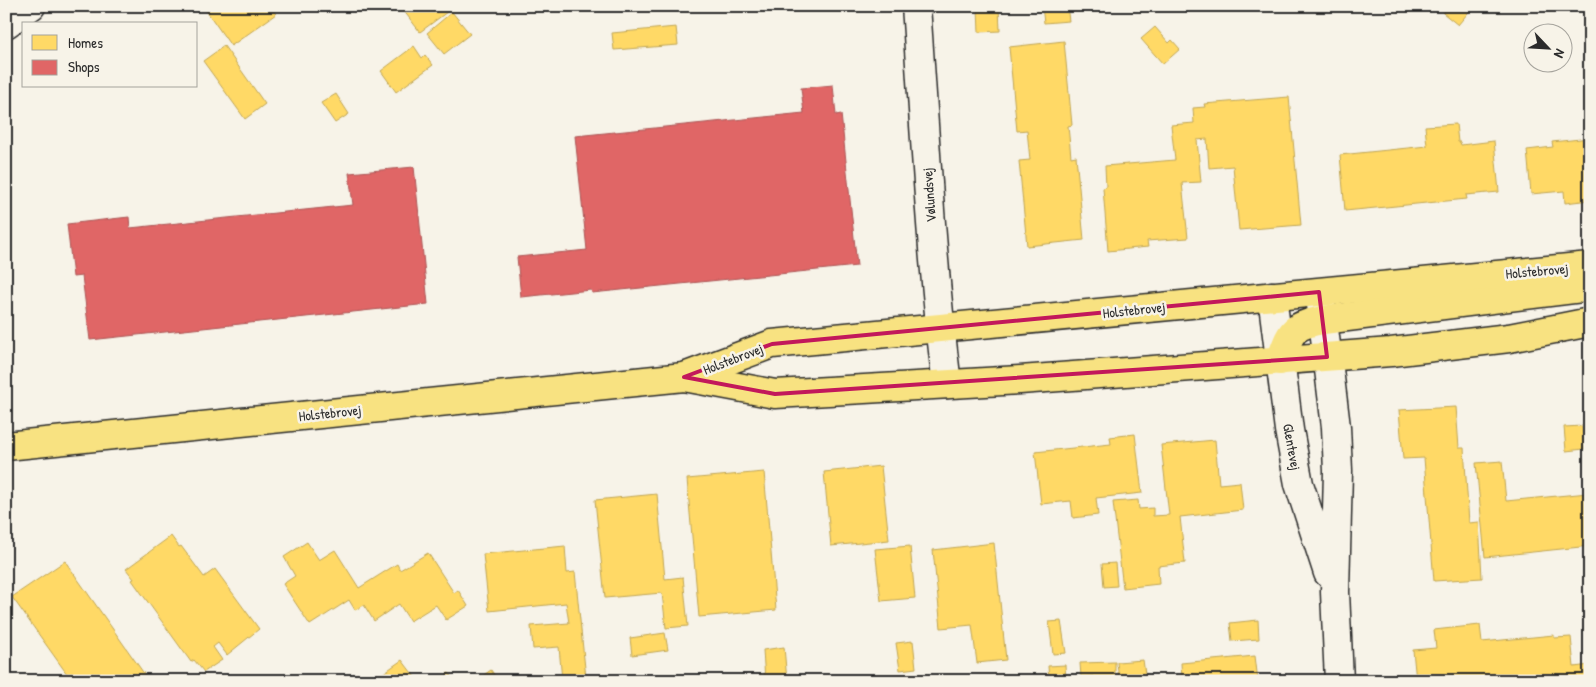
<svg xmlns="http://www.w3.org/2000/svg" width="1596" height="687" font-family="'Patrick Hand',sans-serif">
  <rect width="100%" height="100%" fill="#f7f3e8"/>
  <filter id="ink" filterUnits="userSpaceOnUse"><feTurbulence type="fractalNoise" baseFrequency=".02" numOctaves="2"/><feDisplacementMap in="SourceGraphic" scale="10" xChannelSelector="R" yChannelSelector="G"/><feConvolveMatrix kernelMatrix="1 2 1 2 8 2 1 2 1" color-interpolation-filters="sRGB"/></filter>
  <g filter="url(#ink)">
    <g fill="#ffd966" stroke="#bfa554">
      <polygon points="203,6 270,6 276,14 231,46"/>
      <polygon points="400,6 443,6 447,12 420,32"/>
      <polygon points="1042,6 1067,6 1069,21 1044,23"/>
      <polygon points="1448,6 1470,6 1472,8 1458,25 1443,13"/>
      <polygon points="999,7 1000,31 979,32 978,9"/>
      <polygon points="452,12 470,34 444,54 427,33"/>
      <polygon points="676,27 678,45 614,50 612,33"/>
      <polygon points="1155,27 1169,43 1172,40 1180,49 1163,64 1141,39"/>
      <polygon points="1064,41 1072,125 1068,126 1071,157 1076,156 1084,240 1027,246 1019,161 1030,160 1027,130 1017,131 1009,47"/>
      <polygon points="224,46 265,104 245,119 203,61"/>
      <polygon points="414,46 422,58 425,55 433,65 396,92 381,71"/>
      <polygon points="336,94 349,114 335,123 321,103"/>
      <polygon points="1289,97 1301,225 1239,230 1233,166 1209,168 1207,139 1197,140 1201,182 1182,183 1188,238 1147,241 1148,247 1108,251 1103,188 1106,187 1105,166 1175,160 1171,125 1194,123 1193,108 1205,107 1204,104"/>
      <polygon points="1456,124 1458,142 1460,142 1461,145 1494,141 1499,192 1466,195 1467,199 1345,211 1340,155 1427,146 1425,126"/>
      <polygon points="1590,138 1590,200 1565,203 1564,191 1531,194 1527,150 1553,147 1552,142"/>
      <polygon points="1456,407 1459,448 1464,448 1469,523 1479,522 1482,578 1434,581 1424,458 1403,459 1399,410"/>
      <polygon points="1582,426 1584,449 1566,451 1564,427"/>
      <polygon points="1135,434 1142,493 1096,498 1098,515 1073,518 1071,501 1041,504 1035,452 1111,444 1110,437"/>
      <polygon points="1215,440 1219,484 1240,482 1243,510 1180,517 1185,563 1158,566 1159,584 1123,588 1113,502 1138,500 1139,509 1153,508 1153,516 1169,515 1161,445"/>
      <polygon points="1502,461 1506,501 1588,493 1590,546 1485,557 1476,463"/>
      <polygon points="881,466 889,540 831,546 824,472"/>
      <polygon points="764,472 776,610 699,617 687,479"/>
      <polygon points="657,494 665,579 683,577 688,626 666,628 662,593 605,598 595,500"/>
      <polygon points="171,536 179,547 181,546 204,577 215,569 259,629 227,655 218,643 213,647 222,660 204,672 194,660 191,662 132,580 134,579 126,569"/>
      <polygon points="307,542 319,560 335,550 359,588 397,564 400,570 428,553 454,593 458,590 468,606 446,620 436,605 410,621 399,604 374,621 364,605 355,610 349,600 310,625 283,584 295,576 284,557"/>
      <polygon points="994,543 1006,660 977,663 972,625 941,628 933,550"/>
      <polygon points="565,546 567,573 575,572 586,678 562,680 559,647 533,649 531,626 569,623 566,603 489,611 483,554"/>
      <polygon points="910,546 915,598 881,601 875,549"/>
      <polygon points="65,561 145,675 136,681 72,681 12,597"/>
      <polygon points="1115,563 1117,586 1104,587 1102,564"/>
      <polygon points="1258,620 1259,639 1232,641 1230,623"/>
      <polygon points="1061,621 1066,653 1053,654 1049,622"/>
      <polygon points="1480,625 1482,642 1554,635 1554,638 1571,637 1574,667 1590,665 1590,681 1416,681 1413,650 1436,648 1434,630"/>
      <polygon points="665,633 668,650 632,655 630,638"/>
      <polygon points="913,641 916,668 900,670 896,643"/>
      <polygon points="784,647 787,681 765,681 763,650"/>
      <polygon points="1255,656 1258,681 1182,681 1181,663"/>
      <polygon points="402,660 418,681 372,681"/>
      <polygon points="1143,660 1146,681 1119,681 1117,662"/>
      <polygon points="1115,662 1115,681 1093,681 1093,676 1081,677 1080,663"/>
      <polygon points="1065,665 1066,681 1049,681 1048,666"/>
      <polygon points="491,670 498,681 475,681"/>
      <polygon points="449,673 454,681 437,681"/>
    </g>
    <g fill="#e06666" stroke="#aa5454">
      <polygon points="833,85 836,115 841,114 857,266 592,293 591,290 521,297 517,257 587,250 575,136 804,113 801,88"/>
      <polygon points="414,167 428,304 90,340 82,276 73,277 67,224 129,217 130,228 353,205 349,173"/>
    </g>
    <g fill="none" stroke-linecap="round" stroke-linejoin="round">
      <defs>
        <g id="minor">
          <path d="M916 6C925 132 931 259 947 384"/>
          <polyline points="6,24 31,6"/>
          <polyline points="1272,296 1289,430 1299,484 1328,573"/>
          <polyline points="1320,296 1336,427 1338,471 1335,592 1339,681"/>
        </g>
        <g id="major">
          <path d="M1280 361C1291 332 1290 326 1323 320L1590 287"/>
          <polyline points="684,377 775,394 864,389 1020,380 1391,352 1509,338 1590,322"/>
          <polyline points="6,446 684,377 772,344 1590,266"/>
        </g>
      </defs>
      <use href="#minor" stroke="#2b2b2b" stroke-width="31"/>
      <use href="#major" stroke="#2b2b2b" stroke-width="31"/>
      <use href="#minor" stroke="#f7f3e8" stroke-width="28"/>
      <use href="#major" stroke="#f8e281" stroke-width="28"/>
    </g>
  </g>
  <path fill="none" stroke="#c2185b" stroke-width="4" stroke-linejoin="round" d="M1319 292 1327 357 775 394 684 377 772 344Z"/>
  <g text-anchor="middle" stroke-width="5" stroke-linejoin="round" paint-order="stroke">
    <g font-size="14" fill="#2b2b2b" stroke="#f7f3e8">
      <text transform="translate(929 195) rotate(-94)" y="5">Vølundsvej</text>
      <text transform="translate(1537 271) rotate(-5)" y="5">Holstebrovej</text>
      <text transform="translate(1134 310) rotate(-6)" y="5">Holstebrovej</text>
      <text transform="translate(733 359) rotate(-21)" y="5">Holstebrovej</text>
      <text transform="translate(330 413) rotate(-6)" y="5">Holstebrovej</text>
      <text transform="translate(1292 447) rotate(80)" y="5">Glentevej</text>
    </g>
  </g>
  <rect width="1596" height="687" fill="none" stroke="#f7f3e8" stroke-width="25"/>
  <rect x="12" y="12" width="1571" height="662" fill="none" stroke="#2b2b2b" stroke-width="2" filter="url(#ink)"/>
  <rect x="22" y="22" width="175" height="65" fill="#f7f3e8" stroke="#a5a39c"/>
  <rect x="32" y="35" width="25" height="15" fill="#ffd966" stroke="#a5a39c"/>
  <text x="68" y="48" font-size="15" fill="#2b2b2b">Homes</text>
  <rect x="32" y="60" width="25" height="15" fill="#e06666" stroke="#a5a39c"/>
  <text x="68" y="72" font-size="15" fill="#2b2b2b">Shops</text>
  <g transform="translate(1548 48) rotate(115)"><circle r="24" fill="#f7f3e8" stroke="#a5a39c"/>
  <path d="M0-4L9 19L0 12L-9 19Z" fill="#2b2b2b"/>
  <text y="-8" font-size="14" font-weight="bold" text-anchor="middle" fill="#2b2b2b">N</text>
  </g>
</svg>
